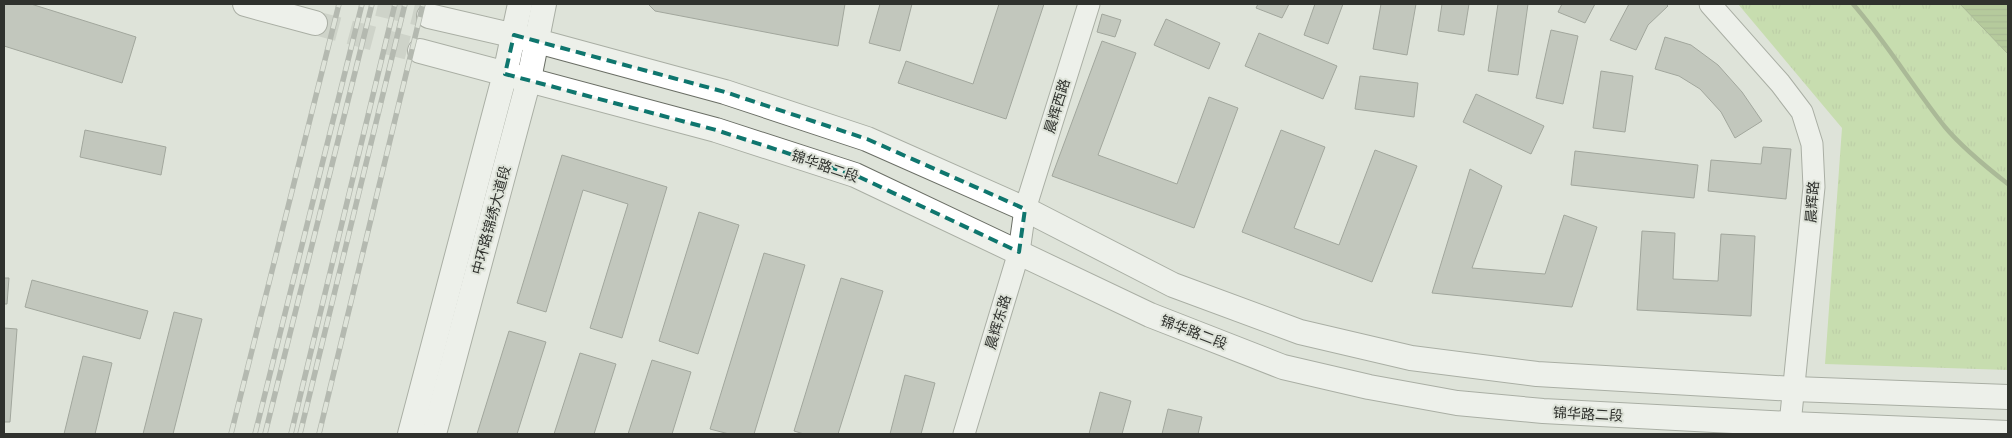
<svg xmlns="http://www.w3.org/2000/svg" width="2012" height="438" font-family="'Source Sans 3','Noto Sans SC',sans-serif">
  <defs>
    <pattern id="park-tufts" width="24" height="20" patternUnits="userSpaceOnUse" patternTransform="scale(1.25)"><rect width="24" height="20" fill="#acd47c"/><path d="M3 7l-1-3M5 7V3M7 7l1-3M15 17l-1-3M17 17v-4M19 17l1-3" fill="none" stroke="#94b66c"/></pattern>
    <pattern id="water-rules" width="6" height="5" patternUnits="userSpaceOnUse" patternTransform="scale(1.25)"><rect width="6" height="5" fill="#84ab53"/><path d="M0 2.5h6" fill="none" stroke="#6c8c45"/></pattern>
  </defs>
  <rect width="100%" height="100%" fill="#dee3d9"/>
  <polygon fill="url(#park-tufts)" points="1738,4 2008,4 2008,370 1825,364 1842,128"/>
  <polygon fill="url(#water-rules)" stroke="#6a8648" points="1960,4 2008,4 2008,54"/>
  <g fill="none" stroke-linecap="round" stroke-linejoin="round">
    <path stroke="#6a8648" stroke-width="4.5" d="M1853 4C1887 43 1913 87 1945 127 1960 145 1990 170 2008 184"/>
  </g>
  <g fill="#a0a59c" stroke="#585c54">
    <polygon points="4,4 31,4 136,37 122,83 4,46"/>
    <polygon points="648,4 845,4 838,46 655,11"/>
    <polygon points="880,4 912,4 900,51 869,43"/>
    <polygon points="999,4 1044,4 1006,119 898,83 906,61 973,84"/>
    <polygon points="1258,4 1289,4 1282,18 1256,8"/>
    <polygon points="1315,4 1343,4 1328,44 1304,35"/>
    <polygon points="1381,4 1416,4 1407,55 1373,49"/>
    <polygon points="1442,4 1469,4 1464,35 1438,31"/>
    <polygon points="1498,4 1528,4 1518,75 1488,71"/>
    <polygon points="1562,4 1595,4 1585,23 1558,12"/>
    <polygon points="1629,4 1666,4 1668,6 1648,25 1636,50 1610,40"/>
    <polygon points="1102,14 1121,20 1115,37 1097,32"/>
    <polygon points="1166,19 1220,43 1209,69 1154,45"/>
    <polygon points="1551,30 1578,36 1563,104 1536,98"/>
    <polygon points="1259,33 1337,66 1323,99 1245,66"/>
    <polygon points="1665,37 1691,45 1718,65 1742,92 1762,121 1735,138 1721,112 1700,89 1679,76 1655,69"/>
    <polygon points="1102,41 1136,53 1098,155 1177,184 1209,97 1238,108 1194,228 1052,176"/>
    <polygon points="1601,71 1633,76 1625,132 1593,128"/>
    <polygon points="1360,76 1418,83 1414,117 1355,109"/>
    <polygon points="1476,94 1544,126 1531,154 1463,122"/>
    <polygon points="85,130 166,147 161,175 80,157"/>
    <polygon points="1281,130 1325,147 1294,228 1339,245 1375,150 1417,166 1372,282 1242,232"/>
    <polygon points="1763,147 1791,149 1786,199 1708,191 1711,160 1761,164"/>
    <polygon points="1575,151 1698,165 1694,198 1571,185"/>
    <polygon points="562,155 667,187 622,338 590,328 628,204 583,190 546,312 517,303"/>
    <polygon points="1470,169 1502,186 1472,268 1545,274 1564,215 1597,227 1572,307 1432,293"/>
    <polygon points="699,212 739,225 698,354 659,341"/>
    <polygon points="1642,231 1675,233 1673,279 1718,281 1721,234 1755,236 1751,316 1637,310"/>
    <polygon points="764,253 805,265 754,434 729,434 710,429"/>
    <polygon points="4,278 9,278 7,304 4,304"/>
    <polygon points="841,278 883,291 838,434 804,434 794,431"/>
    <polygon points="32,280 148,311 140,339 25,307"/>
    <polygon points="174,312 202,319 173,434 143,434"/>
    <polygon points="4,328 17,329 10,422 4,422"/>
    <polygon points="509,331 546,342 517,434 477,434"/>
    <polygon points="580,353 616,364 594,434 554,434"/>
    <polygon points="83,356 112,363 95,434 64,434"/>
    <polygon points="652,360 691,372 672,434 628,434"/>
    <polygon points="905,375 935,383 921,434 890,434"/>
    <polygon points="1100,392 1131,401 1122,434 1089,434"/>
    <polygon points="1168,409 1202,417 1198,434 1162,434"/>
  </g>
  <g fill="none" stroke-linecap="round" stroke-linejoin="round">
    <g stroke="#bbbfb7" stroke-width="24" stroke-dasharray="24 12" stroke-linecap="butt">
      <polyline points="378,4 429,16"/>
      <polyline points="315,23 420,51"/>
    </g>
    <defs>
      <g id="secondary">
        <polyline points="1710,4 1780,83 1802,112 1812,144 1814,187 1789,434"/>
        <polyline points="964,434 1019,252 1025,209 1089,4"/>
      </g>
      <g id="primary">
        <polyline points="245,4 315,23"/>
        <polyline points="429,16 537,41 725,92 867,139 1025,209 1173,285 1300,332 1411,358 1537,374 1794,389 2008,397"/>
        <polyline points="420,51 716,130 855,175 1150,315 1283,367 1369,387 1457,403 1543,411 1791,424 2008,433"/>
        <polyline points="410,434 505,74 520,4"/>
        <polyline points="434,434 529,79 544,4"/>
      </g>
    </defs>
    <use href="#secondary" stroke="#6a6e65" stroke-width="23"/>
    <use href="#primary" stroke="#6a6e65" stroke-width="26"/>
    <use href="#secondary" stroke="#fff" stroke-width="21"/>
    <use href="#primary" stroke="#fff" stroke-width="24"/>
    <defs>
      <g id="rail">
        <polyline points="231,434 339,4"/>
        <polyline points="255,434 362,4"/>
        <polyline points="265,434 372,4"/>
        <polyline points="291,434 395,4"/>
        <polyline points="300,434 405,4"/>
        <polyline points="319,434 423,4"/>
      </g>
    </defs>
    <use href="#rail" stroke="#81857e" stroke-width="5.5"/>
    <use href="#rail" stroke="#dee3d9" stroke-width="4" stroke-dasharray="11" stroke-linecap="butt"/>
  </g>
  <path d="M0 0H2012V438H0ZM514 35 725 92 867 139 1025 209 1019 252 855 175 716 130 505 74Z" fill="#dee3d9" fill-opacity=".55" fill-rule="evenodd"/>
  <path fill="none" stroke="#0f766e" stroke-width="4" stroke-dasharray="10 6" stroke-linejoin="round" d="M514 35 725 92 867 139 1025 209 1019 252 855 175 716 130 505 74Z"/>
  <g text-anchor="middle" stroke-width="4" stroke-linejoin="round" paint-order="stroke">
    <g font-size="14" fill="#2f312d" stroke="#dee3d9">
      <text transform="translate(1057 106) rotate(-73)" y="5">晨辉西路</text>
      <text transform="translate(825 166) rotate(19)" y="5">锦华路二段</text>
      <text transform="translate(1812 202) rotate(-86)" y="5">晨辉路</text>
      <text transform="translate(491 220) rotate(-75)" y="5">中环路锦绣大道段</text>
      <text transform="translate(998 322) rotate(-73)" y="5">晨辉东路</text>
      <text transform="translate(1194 332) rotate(21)" y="5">锦华路二段</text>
      <text transform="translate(1588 414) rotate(3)" y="5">锦华路二段</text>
    </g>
  </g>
  <rect width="2012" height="438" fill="none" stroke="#2f312d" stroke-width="10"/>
</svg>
